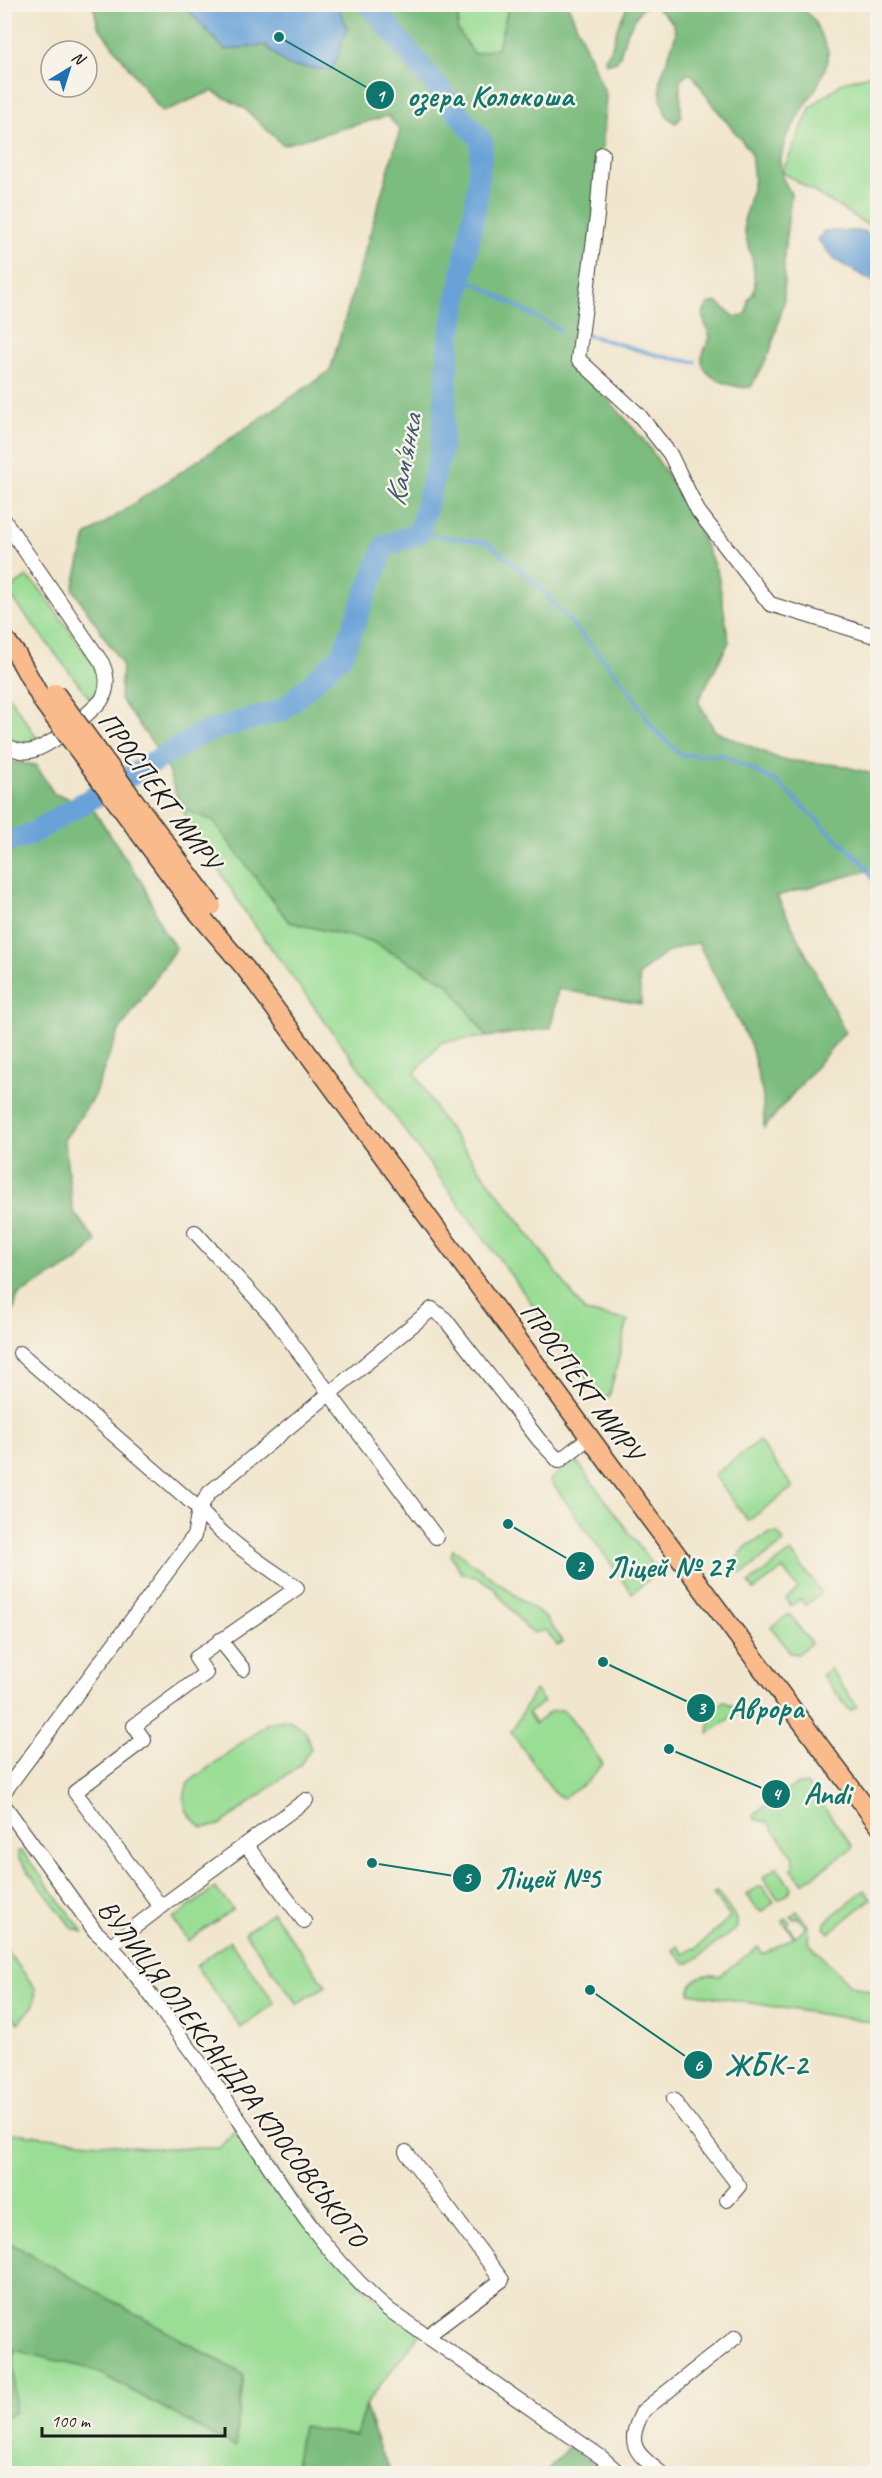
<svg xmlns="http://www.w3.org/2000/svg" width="882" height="2478" font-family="Caveat,sans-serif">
  <rect width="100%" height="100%" fill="#f7f3e8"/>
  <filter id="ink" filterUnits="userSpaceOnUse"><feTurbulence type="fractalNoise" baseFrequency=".0167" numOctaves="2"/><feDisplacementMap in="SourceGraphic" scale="12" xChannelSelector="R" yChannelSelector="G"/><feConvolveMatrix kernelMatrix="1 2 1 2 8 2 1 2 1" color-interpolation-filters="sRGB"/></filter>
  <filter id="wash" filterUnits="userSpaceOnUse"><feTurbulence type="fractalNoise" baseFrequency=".008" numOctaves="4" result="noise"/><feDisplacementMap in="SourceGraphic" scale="24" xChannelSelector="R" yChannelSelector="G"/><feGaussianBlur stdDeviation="1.35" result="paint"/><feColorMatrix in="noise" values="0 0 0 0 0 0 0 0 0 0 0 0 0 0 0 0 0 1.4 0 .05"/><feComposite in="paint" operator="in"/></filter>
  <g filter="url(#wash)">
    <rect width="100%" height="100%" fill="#f1e6cd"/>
    <g fill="#9add94" stroke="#5b7c58" stroke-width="1.5">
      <polygon points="460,5 509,5 498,48 474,54 457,29"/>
      <polygon points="877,73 878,73 877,231 782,172 811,107 843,82"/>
      <path d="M27 577 39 588 93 663C99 678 103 688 91 700L7 591Z"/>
      <polygon points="4,689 38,739 28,744 16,743 5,731"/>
      <polygon points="181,808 213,820 289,922 371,941 449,984 487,1037 442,1042 415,1072 440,1117 523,1226 585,1312 628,1320 609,1397 603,1398 598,1394 247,915"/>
      <polygon points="759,1441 793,1487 748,1521 714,1475"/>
      <polygon points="573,1461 578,1463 656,1569 653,1576 632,1593 550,1480"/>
      <path d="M771 1533H778L784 1542 743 1573 738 1572C731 1551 754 1541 771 1533Z"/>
      <polygon points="453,1549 546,1618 563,1642 557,1645 546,1630 534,1633 526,1628 493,1587 479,1578 462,1573 451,1556"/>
      <polygon points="791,1552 822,1593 805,1605 800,1599 791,1606 786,1599 798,1589 783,1569 754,1590 749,1583"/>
      <polygon points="789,1614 811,1643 798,1654 791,1653 771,1627"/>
      <polygon points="830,1669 857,1706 850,1711 822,1675"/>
      <polygon points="535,1690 544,1702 528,1713 535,1724 551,1711 563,1710 571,1718 603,1764 587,1782 564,1798 556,1795 511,1732"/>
      <polygon points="724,1701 740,1711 708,1734 711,1711"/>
      <path d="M287 1719 305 1730 311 1749 300 1765 220 1825 202 1828C185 1813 180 1805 188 1783L268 1723Z"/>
      <polygon points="797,1784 807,1784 852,1845 852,1848 803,1883 792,1870 794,1857 768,1822 756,1820 753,1815"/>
      <polygon points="18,1851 22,1851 83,1932 72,1928 19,1859"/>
      <polygon points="777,1867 791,1888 789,1893 779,1900 763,1878"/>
      <polygon points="759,1886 763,1887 774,1902 762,1912 756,1908 747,1895"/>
      <polygon points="215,1888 233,1909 188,1941 173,1919"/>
      <polygon points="864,1890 871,1899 829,1933 824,1927 826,1921"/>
      <polygon points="717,1892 737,1919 737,1928 696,1959 690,1963 685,1963 673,1950 678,1946 684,1954 693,1948 695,1949 730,1917 713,1894"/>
      <path d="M797 1911 809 1927 808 1942 850 1985 877 1993V2023L689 1993C692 1977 704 1972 719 1976L758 1947 763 1954 794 1937 783 1921 786 1918 790 1922 787 1925 795 1936 806 1928 798 1917 794 1919 791 1916Z"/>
      <polygon points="272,1912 326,1986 297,2004 245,1933"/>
      <polygon points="230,1941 275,2003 241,2028 196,1966"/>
      <polygon points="5,1948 36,1989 34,2005 19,2023 5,2010"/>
      <polygon points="241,2124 368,2292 421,2332 365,2405 356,2437 302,2427 294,2473 5,2474 5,2132 143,2148 219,2148"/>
    </g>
    <g fill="#7bbc7e" stroke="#4c6c4d" stroke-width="1.5">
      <path d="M93 5H460L457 29 474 54 498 48 509 5H568L606 95 602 154 578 358 593 382 647 444 668 476 690 511 718 574 729 642 698 701 715 731 782 760 839 765 877 775V868L777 896 845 1032 764 1128 763 1096 751 1046 698 943C672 946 656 958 639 976L641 1004 558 989 551 1028 487 1037 449 984 371 941 289 922 213 821 181 808 163 757 120 699 122 664 73 589 86 536 330 371 400 130 388 116 283 145 244 108 212 91 162 112 98 26Z"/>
      <path d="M628 5H799L814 20 828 51V61L818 85 786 137 780 161 782 177 791 194 784 255V302L770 352 751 387C737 390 701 378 702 359 702 352 708 344 710 337L702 315 708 304 717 302 734 316 741 317 747 313 748 300 754 292 755 285 753 262 745 234 744 221 754 180 751 152 710 101 694 77 688 73 680 80 681 116 678 122 675 123 666 115 661 100 660 80 676 34 673 23 661 11 653 6H647L641 9 626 34 620 56 616 61 606 64 605 59 611 50 618 26Z"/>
      <polygon points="5,761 36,765 54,794 89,803 144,886 163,930 176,948 118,1033 93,1098 64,1140 73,1211 96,1241 78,1261 18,1295 7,1333 5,1333"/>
      <polygon points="5,2240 244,2375 235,2447 94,2370 14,2350 15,2412 5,2418"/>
      <polygon points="365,2405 381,2453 393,2473 294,2473 302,2426 356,2436"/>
      <polygon points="568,2447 608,2473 545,2473"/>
    </g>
    <g fill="#69a2d8" stroke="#425f7a" stroke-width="1.5">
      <polygon points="185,5 338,5 347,29 332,70 288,66 265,45 225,50 187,9"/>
      <polygon points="824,231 864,231 877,243 877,284 835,260 818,240"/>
    </g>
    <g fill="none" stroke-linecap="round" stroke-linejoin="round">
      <g stroke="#69a2d8" stroke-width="4">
        <polyline points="462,276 560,330"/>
        <path d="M586 335C623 344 657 358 695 362"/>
        <polyline points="419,533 488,543 531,578 626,685 653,728 681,755 723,755 777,782 866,866 878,889"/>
      </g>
      <polyline stroke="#69a2d8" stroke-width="22" points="4,842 27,836 205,732 283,710 342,655 385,546 419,533 441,451 450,336 476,203 482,142 370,4"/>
    </g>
  </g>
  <g filter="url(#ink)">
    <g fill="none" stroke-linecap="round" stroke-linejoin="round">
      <defs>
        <g id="minor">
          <polyline points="602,154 597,216 578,359 639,415 670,454 698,511 770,604 878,637"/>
          <path d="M4 520 102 663C108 676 109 688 101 701 86 716 52 746 31 751 21 753 12 749 4 744"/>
          <polyline points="195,1232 272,1316 436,1537"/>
          <path d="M20 1353 199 1509C226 1541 263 1564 297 1588L196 1658 206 1673 134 1726 144 1740 75 1792 161 1907 111 1945"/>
          <polyline points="559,1461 590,1437"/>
          <polyline points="220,1640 243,1669"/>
          <polyline points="4,1792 194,1536 199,1509 209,1493 432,1309 445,1319 539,1440 559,1461"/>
          <path d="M4 1805 95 1931C126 1958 148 1992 173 2026 192 2053 213 2079 231 2107 277 2179 323 2255 389 2310L601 2457 620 2474"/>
          <polyline points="246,1845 304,1921"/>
          <polyline points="161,1907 306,1800"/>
          <polyline points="673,2100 739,2186 727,2200"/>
          <polyline points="406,2152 502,2280 427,2336"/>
          <path d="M662 2474C635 2452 625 2445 643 2411L736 2337"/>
        </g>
        <g id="major">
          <polyline points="4,638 17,655 43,702"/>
          <polyline points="199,914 245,968 610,1465 878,1824"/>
        </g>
      </defs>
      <use href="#minor" stroke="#3c3a37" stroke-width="16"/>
      <use href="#major" stroke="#3c3a37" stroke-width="21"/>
      <use href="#minor" stroke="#fff" stroke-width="14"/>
      <use href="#major" stroke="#fabb8c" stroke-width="18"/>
      <defs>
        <g id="major-bridge">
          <polyline points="55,693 212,906"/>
          <polyline points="43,702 199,914"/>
        </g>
      </defs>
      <use href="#major-bridge" stroke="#3c3a37" stroke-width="21" stroke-linecap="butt"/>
      <use href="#major-bridge" stroke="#fabb8c" stroke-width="18"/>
    </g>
  </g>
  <g text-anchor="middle" stroke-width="5" stroke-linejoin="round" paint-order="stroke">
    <g font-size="28" fill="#1c1c1c" stroke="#f7f3e8">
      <text transform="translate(160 790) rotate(54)" y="10">ПРОСПЕКТ МИРУ</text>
      <text transform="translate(582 1381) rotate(54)" y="10">ПРОСПЕКТ МИРУ</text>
      <text transform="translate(233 2073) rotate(53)" y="10">ВУЛИЦЯ ОЛЕКСАНДРА КЛОСОВСЬКОГО</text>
    </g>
    <g font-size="30" font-style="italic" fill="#3f5871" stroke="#f7f3e8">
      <text transform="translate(403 460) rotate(-79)" y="10">Кам'янка</text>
    </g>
  </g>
  <path fill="none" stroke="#0f766e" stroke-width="2" d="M279 37L380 95M508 1524L580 1566M603 1662L701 1708M669 1749L776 1794M372 1863L467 1878M590 1990L698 2065"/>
  <g fill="#0f766e" stroke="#f7f3e8" stroke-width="2">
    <circle cx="279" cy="37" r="6"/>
    <circle cx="508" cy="1524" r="6"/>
    <circle cx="603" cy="1662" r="6"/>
    <circle cx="669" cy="1749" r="6"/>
    <circle cx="372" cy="1863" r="6"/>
    <circle cx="590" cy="1990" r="6"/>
    <circle cx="380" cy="95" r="15"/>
    <circle cx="580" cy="1566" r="15"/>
    <circle cx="701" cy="1708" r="15"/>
    <circle cx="776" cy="1794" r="15"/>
    <circle cx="467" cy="1878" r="15"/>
    <circle cx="698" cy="2065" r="15"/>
  </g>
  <g font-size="18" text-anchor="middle" font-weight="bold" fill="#fff">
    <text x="380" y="102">1</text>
    <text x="580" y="1572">2</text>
    <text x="701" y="1714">3</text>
    <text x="776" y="1800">4</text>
    <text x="467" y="1884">5</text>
    <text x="698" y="2071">6</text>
  </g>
  <g font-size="30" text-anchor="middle" font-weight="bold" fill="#0f766e" stroke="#f7f3e8" stroke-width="5" stroke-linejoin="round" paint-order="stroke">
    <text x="490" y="106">озера Колокоша</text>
    <text x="670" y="1577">Ліцей № 27</text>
    <text x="766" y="1718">Аврора</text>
    <text x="827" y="1804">Andi</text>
    <text x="547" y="1888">Ліцей №5</text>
    <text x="766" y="2075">ЖБК-2</text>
  </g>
  <rect width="882" height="2478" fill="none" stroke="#f7f3e8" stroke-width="24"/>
  <g transform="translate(69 69) rotate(38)"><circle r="28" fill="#f7f3e8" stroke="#9f9d96" stroke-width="1.5"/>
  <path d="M0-4.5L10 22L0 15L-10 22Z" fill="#1f6fb2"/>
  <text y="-9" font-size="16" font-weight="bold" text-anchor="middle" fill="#1c1c1c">N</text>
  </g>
  <path d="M42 2427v9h183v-9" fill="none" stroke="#1c1c1c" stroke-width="3"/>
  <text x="51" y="2427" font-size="18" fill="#1c1c1c" stroke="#f7f3e8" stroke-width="4.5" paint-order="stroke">100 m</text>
</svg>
